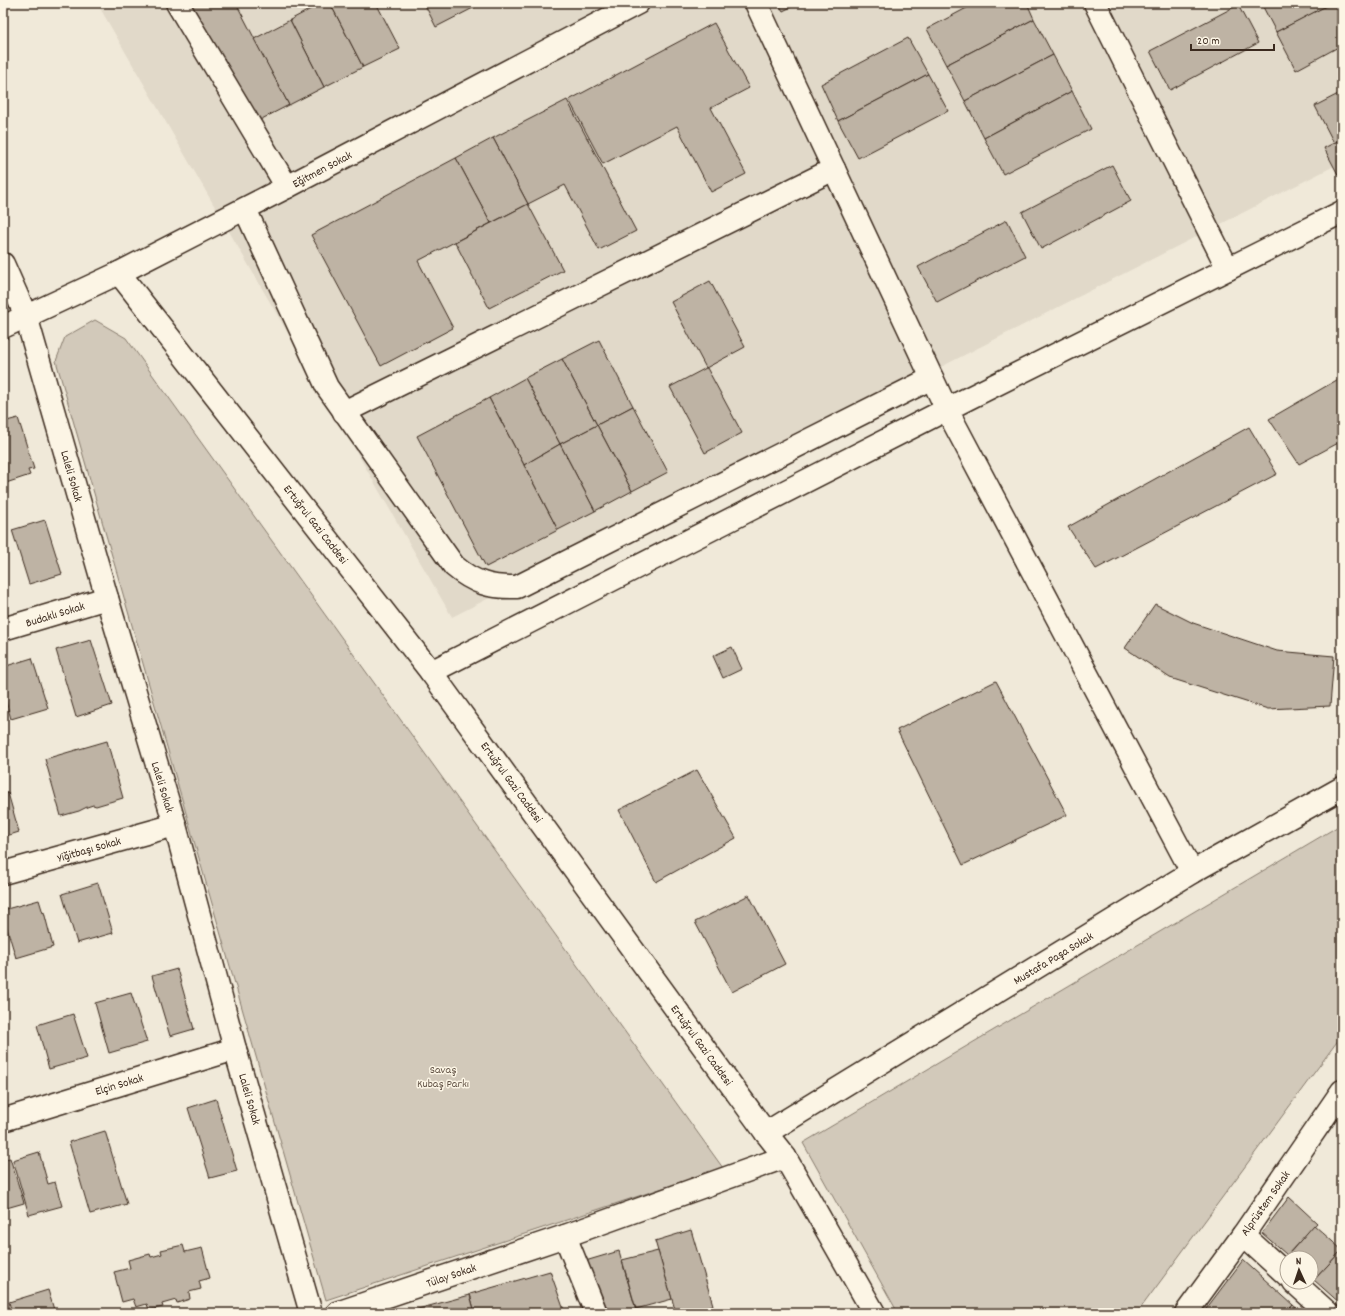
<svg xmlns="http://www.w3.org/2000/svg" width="1345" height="1316" font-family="Dekko,sans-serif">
  <rect width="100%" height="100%" fill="#f0e9d9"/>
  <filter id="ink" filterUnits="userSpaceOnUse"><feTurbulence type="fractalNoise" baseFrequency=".025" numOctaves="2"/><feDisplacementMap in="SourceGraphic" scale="8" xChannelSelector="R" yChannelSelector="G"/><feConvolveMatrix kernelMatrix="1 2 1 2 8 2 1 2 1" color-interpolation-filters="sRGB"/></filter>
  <g filter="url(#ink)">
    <polygon fill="#e1d9c9" points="97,3 1342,3 1342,162 452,617"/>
    <g fill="#d2c9ba" stroke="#867a6c">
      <polygon points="95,320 126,338 723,1168 326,1300 56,361 65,337"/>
      <polygon points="1342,824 1342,1035 1137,1313 898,1313 803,1143"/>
    </g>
    <g fill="#beb3a4" stroke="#3b2a1e">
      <polygon points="190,3 236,3 289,105 254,123"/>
      <polygon points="322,3 330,3 363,67 324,87 290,20"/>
      <polygon points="330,3 376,3 400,49 363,67"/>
      <polygon points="424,3 470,3 473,8 436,27"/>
      <polygon points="470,3 483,3 473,8"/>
      <polygon points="778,3 799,3 783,11"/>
      <polygon points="976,3 1027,3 1034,19 946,65 927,29"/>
      <polygon points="1261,3 1333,3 1276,32"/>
      <polygon points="1332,3 1342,3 1342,45 1296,70 1276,32"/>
      <polygon points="1238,5 1258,43 1170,90 1150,51"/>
      <polygon points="1034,19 1053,55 965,101 946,65"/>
      <polygon points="290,20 324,87 289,105 254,39"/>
      <polygon points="714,23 749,88 711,108 746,174 711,192 677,126 603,164 569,100"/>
      <polygon points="908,38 928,74 838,121 821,84"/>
      <polygon points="1053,55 1072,91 984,138 965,101"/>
      <polygon points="928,74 948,111 858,158 838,121"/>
      <polygon points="1072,91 1091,129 1003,174 984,138"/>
      <polygon points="1342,92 1342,139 1334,143 1315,106"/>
      <polygon points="567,100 636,231 599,250 565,185 528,204 493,138"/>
      <polygon points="493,138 528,204 491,223 456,158"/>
      <polygon points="1342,139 1342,182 1324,148"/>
      <polygon points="456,158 491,223 418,261 453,328 381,366 311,235"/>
      <polygon points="1112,165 1131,201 1041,249 1022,212"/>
      <polygon points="528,204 563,270 489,308 455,242"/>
      <polygon points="1007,220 1025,256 937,302 918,267"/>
      <polygon points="710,281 745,347 706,368 671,302"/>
      <polygon points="599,340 633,406 597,425 562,359"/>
      <polygon points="562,359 597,425 560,444 525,378"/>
      <polygon points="706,368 707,368 742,433 705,453 670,387"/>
      <polygon points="1342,377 1342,441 1299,464 1269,419"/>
      <polygon points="525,378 560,444 524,465 489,398"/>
      <polygon points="489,398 558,530 486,567 417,436"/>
      <polygon points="633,406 668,472 632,491 597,425"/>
      <polygon points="18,418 34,469 28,470 30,475 3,484 3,422"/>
      <polygon points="597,425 632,491 595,511 560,444"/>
      <polygon points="1249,427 1277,474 1096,569 1068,527"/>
      <polygon points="560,444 595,511 558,530 524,465"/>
      <polygon points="45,520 62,574 29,584 12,530"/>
      <polygon points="1155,604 1193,623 1277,651 1334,656 1330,706 1268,709 1170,678 1125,648"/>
      <polygon points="91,640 112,705 76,717 56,650"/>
      <polygon points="732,647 742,669 723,678 713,656"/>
      <polygon points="32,658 48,708 11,719 3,691 3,667"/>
      <polygon points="996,681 1067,815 963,865 897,730"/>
      <polygon points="107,741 123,798 96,806 93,805 87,807 79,811 61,816 45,759"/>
      <polygon points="697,770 736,838 656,882 619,810"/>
      <polygon points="8,793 19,832 3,837 3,795"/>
      <polygon points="98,883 113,933 77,943 62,894"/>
      <polygon points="749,895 785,964 732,992 695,922"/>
      <polygon points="39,900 43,913 44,912 53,947 16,958 3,915 3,910"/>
      <polygon points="177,969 194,1029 170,1036 152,976"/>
      <polygon points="131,993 147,1042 109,1053 95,1003"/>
      <polygon points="73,1014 87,1058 49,1069 37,1025"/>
      <polygon points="216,1099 237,1171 210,1178 188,1108"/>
      <polygon points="105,1131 127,1204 90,1214 69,1142"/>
      <polygon points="39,1152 48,1184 55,1182 62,1206 29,1215 13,1160"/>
      <polygon points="10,1158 24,1203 3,1209 3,1160"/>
      <polygon points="1289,1197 1317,1223 1287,1255 1262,1233"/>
      <polygon points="1314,1225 1342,1250 1314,1280 1311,1278 1311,1258 1289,1258 1287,1256"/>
      <polygon points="691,1230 713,1305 686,1313 676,1313 655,1241"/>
      <polygon points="183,1245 185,1252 202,1248 210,1278 199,1281 201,1289 189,1292 190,1299 177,1303 176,1300 162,1304 163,1307 149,1310 147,1304 136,1307 133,1299 122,1302 114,1272 130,1268 128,1260 150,1254 151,1257 162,1254 161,1250"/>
      <polygon points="1342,1250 1342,1305 1314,1280"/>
      <polygon points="619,1251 637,1313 601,1313 582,1262"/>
      <polygon points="658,1251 672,1299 636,1309 622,1260"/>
      <polygon points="1243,1260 1293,1305 1286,1313 1203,1313"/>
      <polygon points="550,1271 565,1313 475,1313 470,1294"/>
      <polygon points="48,1290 55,1313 12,1313 9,1302"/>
      <polygon points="470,1295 475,1313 415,1313 414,1310"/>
      <polygon points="1293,1305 1302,1313 1286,1313"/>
    </g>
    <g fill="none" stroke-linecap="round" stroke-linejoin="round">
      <defs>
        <g id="minor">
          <polyline points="177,3 287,187"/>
          <polyline points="756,3 947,410 1192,872"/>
          <polyline points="1095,3 1228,269"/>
          <path d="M245 209 327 387 454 566C474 583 491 588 517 587L932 378"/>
          <polyline points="3,264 26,316 107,598 175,825 235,1049 311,1313"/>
          <polyline points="119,273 431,672 766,1133 785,1157 874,1313"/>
          <polyline points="3,327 119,273 287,187 638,3"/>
          <polyline points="344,412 834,169"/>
          <polyline points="3,629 107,598"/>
          <polyline points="431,672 967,399 1342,212"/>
          <polyline points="3,873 175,825"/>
          <polyline points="3,1120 235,1049"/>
          <polyline points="766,1133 1192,872 1342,788"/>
          <polyline points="1243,1235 1287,1275"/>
          <polyline points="565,1236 596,1313"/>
          <polyline points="1294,1282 1328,1313"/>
          <polyline points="337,1313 565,1236 785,1157"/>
          <polyline points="1186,1313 1243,1235 1342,1091"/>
        </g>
      </defs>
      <use href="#minor" stroke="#3b2a1e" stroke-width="25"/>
      <use href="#minor" stroke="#fcf5e5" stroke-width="22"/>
    </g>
  </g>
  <g text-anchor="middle" stroke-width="3" stroke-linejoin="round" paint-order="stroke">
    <g font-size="12" fill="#3b2a1e" stroke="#fcf5e5">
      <text transform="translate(322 169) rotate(-28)" y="4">Eğitmen Sokak</text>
      <text transform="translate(72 476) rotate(74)" y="4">Laleli Sokak</text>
      <text transform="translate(316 524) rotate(52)" y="4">Ertuğrul Gazi Caddesi</text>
      <text transform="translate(55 614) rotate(-17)" y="4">Budaklı Sokak</text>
      <text transform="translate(512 782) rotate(54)" y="4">Ertuğrul Gazi Caddesi</text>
      <text transform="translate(163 787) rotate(73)" y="4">Laleli Sokak</text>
      <text transform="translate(89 849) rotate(-16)" y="4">Yiğitbaşı Sokak</text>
      <text transform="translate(1053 958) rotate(-31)" y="4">Mustafa Paşa Sokak</text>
      <text transform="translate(702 1045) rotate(54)" y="4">Ertuğrul Gazi Caddesi</text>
      <text transform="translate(119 1084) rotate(-17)" y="4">Elçin Sokak</text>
      <text transform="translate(250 1099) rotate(74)" y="4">Laleli Sokak</text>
      <text transform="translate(1265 1203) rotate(-55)" y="4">Alprüstem Sokak</text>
      <text transform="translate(451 1275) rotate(-19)" y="4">Tülay Sokak</text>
    </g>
    <g font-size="12" fill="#615245" stroke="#fcf5e5">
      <text x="443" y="1073">Savaş<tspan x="443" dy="14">Kubaş Parkı</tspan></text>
    </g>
  </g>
  <rect width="1345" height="1316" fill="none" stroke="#fcf5e5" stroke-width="16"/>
  <rect x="8" y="8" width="1329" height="1300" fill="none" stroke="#3b2a1e" stroke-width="1.5" filter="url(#ink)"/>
  <g transform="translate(1299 1270) rotate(357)"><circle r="19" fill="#fcf5e5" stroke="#afa495"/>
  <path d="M0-3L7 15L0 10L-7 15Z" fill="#3b2a1e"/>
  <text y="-6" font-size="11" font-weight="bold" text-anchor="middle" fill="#3b2a1e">N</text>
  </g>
  <path d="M1191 44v6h83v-6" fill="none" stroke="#3b2a1e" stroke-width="2"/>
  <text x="1197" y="44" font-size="12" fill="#3b2a1e" stroke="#fcf5e5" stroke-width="3" paint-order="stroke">20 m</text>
</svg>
